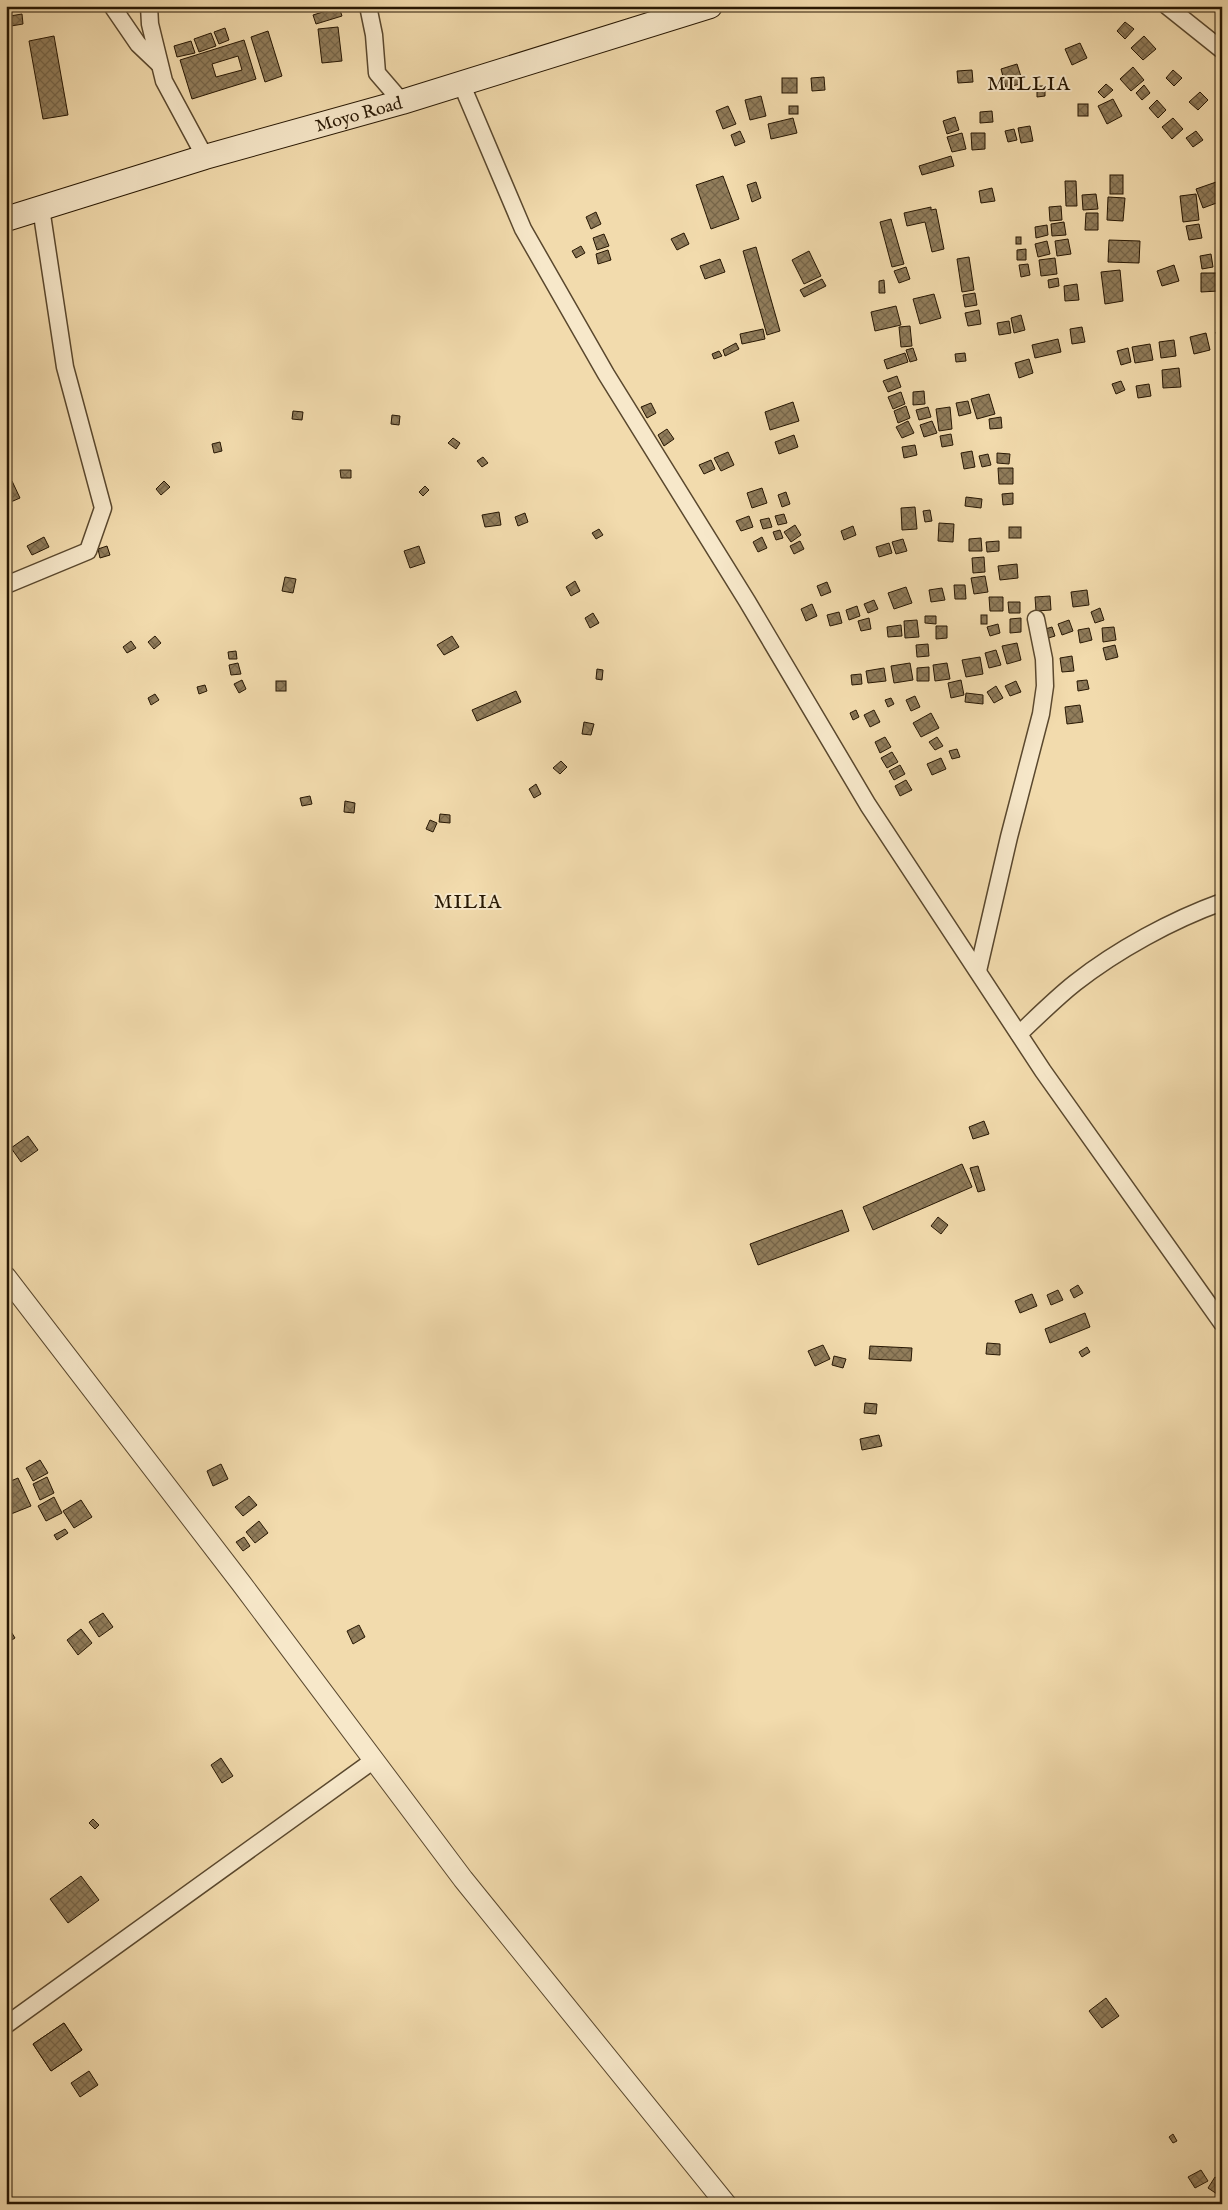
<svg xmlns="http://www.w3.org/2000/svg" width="1228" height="2210" font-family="'IM FELL English',serif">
  <defs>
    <pattern id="building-cross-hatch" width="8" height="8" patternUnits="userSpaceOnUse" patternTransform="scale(1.25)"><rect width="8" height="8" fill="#917d5b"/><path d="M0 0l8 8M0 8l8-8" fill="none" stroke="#766549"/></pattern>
  </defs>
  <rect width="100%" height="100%" fill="#f2dbad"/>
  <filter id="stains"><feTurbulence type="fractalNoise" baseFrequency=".004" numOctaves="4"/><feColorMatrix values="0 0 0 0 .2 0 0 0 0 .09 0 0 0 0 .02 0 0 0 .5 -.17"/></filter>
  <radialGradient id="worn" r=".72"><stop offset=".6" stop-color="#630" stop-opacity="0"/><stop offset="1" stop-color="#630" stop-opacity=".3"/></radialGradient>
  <g fill="url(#building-cross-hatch)" stroke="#271703" fill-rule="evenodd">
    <polygon points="339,7 342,16 316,24 313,15"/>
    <polygon points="22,14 23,24 11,26 10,16"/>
    <polygon points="1125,22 1134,29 1125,39 1117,31"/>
    <polygon points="338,27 342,61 322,63 318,29"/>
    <polygon points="225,28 229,40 219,44 214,32"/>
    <polygon points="268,31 282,76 265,82 251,37"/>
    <polygon points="211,33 216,46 199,52 194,39"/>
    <polygon points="54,36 68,115 43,119 29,41"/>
    <polygon points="1144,36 1156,49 1143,60 1131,48"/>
    <path d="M244 40 256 79 192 99 180 60ZM238 56 242 70 216 77 212 64Z"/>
    <polygon points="191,41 195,53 177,57 174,46"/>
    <polygon points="1080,43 1087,58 1072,65 1065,49"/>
    <polygon points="1017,64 1023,83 1006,88 1001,69"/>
    <polygon points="1133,67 1144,80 1131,91 1120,79"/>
    <polygon points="972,70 973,82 958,83 957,71"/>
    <polygon points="1173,70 1182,78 1174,86 1166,78"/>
    <polygon points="824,77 825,90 812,91 811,78"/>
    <rect x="782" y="78" width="15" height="15"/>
    <polygon points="1106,84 1113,90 1104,98 1098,92"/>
    <polygon points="1144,85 1150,93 1142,100 1136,93"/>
    <polygon points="1037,86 1045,86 1045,96 1037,97"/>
    <polygon points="1200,92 1208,100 1198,110 1189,102"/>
    <polygon points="761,96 766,116 750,120 745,100"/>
    <polygon points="1113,99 1122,116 1107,124 1098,106"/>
    <polygon points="1157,100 1166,110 1158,118 1149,108"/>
    <rect x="1078" y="104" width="10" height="12"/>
    <polygon points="728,106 736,124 723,129 716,111"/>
    <rect x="789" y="106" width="9" height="8"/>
    <polygon points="992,111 993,122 980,123 980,112"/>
    <polygon points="955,117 959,130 947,134 943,121"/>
    <polygon points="793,118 797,133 771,139 768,124"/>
    <polygon points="1173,118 1183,129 1172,139 1162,127"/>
    <polygon points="1030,126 1033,141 1021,143 1018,128"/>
    <polygon points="1014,129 1017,140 1008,142 1005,131"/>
    <polygon points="740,131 745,142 735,146 731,135"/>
    <polygon points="1196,131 1203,140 1193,147 1186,138"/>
    <polygon points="962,133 966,149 952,152 947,137"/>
    <polygon points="971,133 985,133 985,149 972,150"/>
    <polygon points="951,156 954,166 922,175 919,166"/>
    <rect x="1110" y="175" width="13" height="19"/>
    <polygon points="723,176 739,219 711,229 696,185"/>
    <polygon points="1222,180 1222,201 1203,208 1196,189"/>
    <polygon points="1065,181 1076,181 1077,206 1066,206"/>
    <polygon points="756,182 761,198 752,202 747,185"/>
    <polygon points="992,188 995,201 981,203 979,191"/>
    <polygon points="1096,194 1098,209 1083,210 1082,195"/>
    <polygon points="1196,194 1199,220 1183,222 1180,196"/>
    <polygon points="1108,197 1125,198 1123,221 1107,220"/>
    <polygon points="1061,206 1062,220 1050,221 1049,207"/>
    <polygon points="931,207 931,210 936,209 944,249 932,252 925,222 907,226 904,213"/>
    <polygon points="596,212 601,224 591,229 586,217"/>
    <polygon points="1086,213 1098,213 1098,230 1085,230"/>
    <polygon points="891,219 904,264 892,267 880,222"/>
    <polygon points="1064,222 1066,235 1052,236 1051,224"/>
    <polygon points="1199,224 1202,238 1189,240 1186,226"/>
    <polygon points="1047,225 1048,235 1036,238 1035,227"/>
    <polygon points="684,233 689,244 677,250 671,239"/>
    <polygon points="604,234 609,246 597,250 593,238"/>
    <rect x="1016" y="237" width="5" height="7"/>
    <polygon points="1068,239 1071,254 1057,256 1055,241"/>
    <polygon points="1109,240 1140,241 1139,263 1108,262"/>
    <polygon points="1047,241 1050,254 1038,257 1035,244"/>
    <polygon points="581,246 585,253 576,258 572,251"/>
    <polygon points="756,247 780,331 767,335 743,251"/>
    <polygon points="1026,249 1026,260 1017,260 1017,250"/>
    <polygon points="608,250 611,260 598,264 596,254"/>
    <polygon points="809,251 821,276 804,284 792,260"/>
    <polygon points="1211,254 1213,267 1202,269 1200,256"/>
    <polygon points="969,257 974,290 962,292 957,259"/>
    <polygon points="1055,258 1057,274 1041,276 1039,260"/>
    <polygon points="720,259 725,272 705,279 700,266"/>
    <polygon points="1028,264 1030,275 1021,277 1019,265"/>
    <polygon points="1174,265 1179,281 1162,286 1157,271"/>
    <polygon points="906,267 910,279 899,283 894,271"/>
    <polygon points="1120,270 1123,301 1105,304 1101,272"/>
    <polygon points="1201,273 1217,273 1218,291 1201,292"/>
    <polygon points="1058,278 1059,286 1049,288 1048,280"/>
    <polygon points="822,279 826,286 804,297 800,290"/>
    <polygon points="884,280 885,293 879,293 879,281"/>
    <polygon points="1077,284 1079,300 1065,301 1064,286"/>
    <polygon points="975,293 977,305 965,307 963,295"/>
    <polygon points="934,294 941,318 920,324 913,299"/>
    <polygon points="896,306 901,325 875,331 871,312"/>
    <polygon points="979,310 981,324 968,326 965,313"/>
    <polygon points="1021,315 1025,330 1014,333 1011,318"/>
    <polygon points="1009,321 1011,333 999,335 997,323"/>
    <polygon points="910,326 912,346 901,347 899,327"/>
    <polygon points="1082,327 1085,342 1072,344 1070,329"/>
    <polygon points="763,329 765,339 742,344 740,334"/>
    <polygon points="1222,331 1222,342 1218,343 1216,332"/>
    <polygon points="1206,333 1210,350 1194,354 1190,337"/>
    <polygon points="1058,339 1061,352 1035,358 1032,345"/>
    <polygon points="1174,340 1176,356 1161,358 1159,342"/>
    <polygon points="736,343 739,349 725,356 723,350"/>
    <polygon points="1150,344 1153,360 1135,363 1132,347"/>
    <polygon points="913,348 917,360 910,362 906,350"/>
    <polygon points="1128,348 1131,362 1121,365 1117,351"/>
    <polygon points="719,351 722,356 714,359 712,354"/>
    <polygon points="905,353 908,362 887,369 884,360"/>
    <polygon points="965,353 966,361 956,362 955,354"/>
    <polygon points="1029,359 1033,373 1019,378 1015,363"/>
    <polygon points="1179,368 1181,387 1163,388 1162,370"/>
    <polygon points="897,376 901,387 888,392 883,381"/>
    <polygon points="1121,381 1125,390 1116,394 1112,384"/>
    <polygon points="1149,384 1151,396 1138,398 1136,386"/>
    <polygon points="924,391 925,404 913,405 913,392"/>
    <polygon points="901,392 905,404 893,409 888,397"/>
    <polygon points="989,394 995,414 977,419 971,399"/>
    <polygon points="968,401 971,413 959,416 956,403"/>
    <polygon points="793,402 799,421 770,430 765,412"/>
    <polygon points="651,403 656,413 647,418 641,407"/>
    <polygon points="906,406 910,418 898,423 894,411"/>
    <polygon points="928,407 931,417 919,420 916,410"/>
    <polygon points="950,407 952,429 939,431 936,409"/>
    <polygon points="293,411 303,412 302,420 292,419"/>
    <polygon points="392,415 400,416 399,425 391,424"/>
    <polygon points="1001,417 1002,428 990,429 989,419"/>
    <polygon points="908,421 914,433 902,438 896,427"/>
    <polygon points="932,421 937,433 924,437 920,425"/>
    <polygon points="667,429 674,439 664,446 658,435"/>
    <polygon points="951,434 953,445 942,447 940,436"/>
    <polygon points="794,435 798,447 779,454 775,442"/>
    <polygon points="453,438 460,443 456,449 448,443"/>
    <polygon points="220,442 222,451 214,453 212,444"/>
    <polygon points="915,445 917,455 904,458 902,447"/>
    <polygon points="972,451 975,467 964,469 961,453"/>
    <polygon points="728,452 734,465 721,471 714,458"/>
    <polygon points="997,453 1010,454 1009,464 997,463"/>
    <polygon points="988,454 991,465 982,467 979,456"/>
    <polygon points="483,457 488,463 482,467 477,461"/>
    <polygon points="711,460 715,469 704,474 699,465"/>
    <polygon points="998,468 1013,468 1013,484 999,484"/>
    <polygon points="340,470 351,470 351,478 341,478"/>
    <polygon points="12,481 20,498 6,504 6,484"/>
    <polygon points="164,481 170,487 161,495 156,489"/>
    <polygon points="425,486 429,490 423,496 419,492"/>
    <polygon points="762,488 767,503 752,508 747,493"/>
    <polygon points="786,492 790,504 782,507 778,495"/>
    <polygon points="1013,493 1013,504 1003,505 1002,494"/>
    <polygon points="966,497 982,499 981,508 965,506"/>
    <polygon points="915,507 917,529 902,530 901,508"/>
    <polygon points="930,510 932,521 925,522 923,511"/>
    <polygon points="499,512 501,525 485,527 482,515"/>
    <polygon points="525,513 528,522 518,526 515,517"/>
    <polygon points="784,514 787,523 778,525 775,516"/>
    <polygon points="749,516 753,527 741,531 736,521"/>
    <polygon points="769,518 772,527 763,529 760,520"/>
    <polygon points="939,523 954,524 953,542 938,541"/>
    <polygon points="795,525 801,535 791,542 784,532"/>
    <polygon points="853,526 856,535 844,540 841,531"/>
    <rect x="1009" y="527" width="12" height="11"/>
    <polygon points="599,529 603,535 596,539 592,533"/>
    <polygon points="780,530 783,538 776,540 773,532"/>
    <polygon points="44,537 49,547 32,555 27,546"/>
    <polygon points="762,537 767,548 758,552 753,542"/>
    <polygon points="981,538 982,551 969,551 969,539"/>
    <polygon points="903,539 907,551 896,554 892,542"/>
    <polygon points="800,541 804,549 794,554 790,546"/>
    <polygon points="999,541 999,551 987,552 986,542"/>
    <polygon points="889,543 892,553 879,557 876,547"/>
    <polygon points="107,546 110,555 100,558 98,549"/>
    <polygon points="419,546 425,563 410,568 404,551"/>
    <polygon points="984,557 985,572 973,573 972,558"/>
    <polygon points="1017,564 1018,578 1000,580 998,566"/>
    <polygon points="985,576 988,592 974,594 971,578"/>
    <polygon points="285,577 296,579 293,593 282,591"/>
    <polygon points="575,581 580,591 571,596 566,587"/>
    <polygon points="827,582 831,592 821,596 817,586"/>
    <polygon points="954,585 965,585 966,599 955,599"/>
    <polygon points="906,587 912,603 894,609 888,593"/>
    <polygon points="942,588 945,600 931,602 929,590"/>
    <polygon points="1087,590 1089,605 1073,607 1071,592"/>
    <polygon points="1050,596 1051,610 1036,611 1035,597"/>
    <polygon points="989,597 1003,597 1003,611 990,611"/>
    <polygon points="874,600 878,609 868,613 864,604"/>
    <polygon points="1008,602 1020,602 1020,613 1009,613"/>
    <polygon points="812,604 817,616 806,621 801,609"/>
    <polygon points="857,606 860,616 849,620 846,610"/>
    <polygon points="1100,608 1104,620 1095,623 1091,612"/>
    <polygon points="839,612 842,623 830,626 827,615"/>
    <polygon points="593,613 599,623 590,628 585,618"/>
    <rect x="981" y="615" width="6" height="9"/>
    <polygon points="925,616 936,616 936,624 925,623"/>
    <polygon points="869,618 871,629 861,631 858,621"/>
    <polygon points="1021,618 1021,632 1010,633 1010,619"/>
    <polygon points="917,620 919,637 905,638 904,621"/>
    <polygon points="1069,620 1073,631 1062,635 1058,624"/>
    <polygon points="998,624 1000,633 990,636 987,627"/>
    <polygon points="901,625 902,636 888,637 887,627"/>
    <polygon points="936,626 947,626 947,638 936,639"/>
    <polygon points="1052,627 1055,636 1045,639 1042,630"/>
    <polygon points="1114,627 1116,640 1103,642 1102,628"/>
    <polygon points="1089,628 1092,640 1080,643 1078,630"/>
    <polygon points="155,636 161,643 154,649 148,642"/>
    <polygon points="452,636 459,647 444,655 437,645"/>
    <polygon points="131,641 136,648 127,653 123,647"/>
    <polygon points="1017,643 1021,660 1007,664 1002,646"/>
    <polygon points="928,644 929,656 917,657 916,645"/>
    <polygon points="1115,645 1118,657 1106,660 1103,648"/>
    <polygon points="996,650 1001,665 989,668 985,653"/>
    <polygon points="236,651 237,659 229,659 228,652"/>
    <polygon points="1072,656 1074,671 1062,672 1060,658"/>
    <polygon points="980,657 983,674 966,677 962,660"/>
    <polygon points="238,663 241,674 231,675 229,665"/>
    <polygon points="910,663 913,680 894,683 891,666"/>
    <polygon points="947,663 950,679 935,681 933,665"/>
    <polygon points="929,667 929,681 917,681 917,668"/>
    <polygon points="884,668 886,681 868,683 866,671"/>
    <polygon points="597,669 603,670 602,680 596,679"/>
    <polygon points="861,674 862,684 852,685 851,675"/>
    <polygon points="242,680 246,689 239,693 234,684"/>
    <polygon points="961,680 964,695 951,698 948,683"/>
    <polygon points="1087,680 1089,689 1078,691 1077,681"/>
    <rect x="276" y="681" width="10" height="10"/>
    <polygon points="1016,681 1021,692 1010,696 1005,686"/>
    <polygon points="205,685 207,691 199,694 197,687"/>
    <polygon points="996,686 1003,698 994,703 987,692"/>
    <polygon points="516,691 521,702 477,721 472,710"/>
    <polygon points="966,693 983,695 983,704 965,702"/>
    <polygon points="155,694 159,700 151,705 148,698"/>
    <polygon points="915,696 920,707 911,711 906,700"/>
    <polygon points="891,698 894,704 888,707 885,700"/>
    <polygon points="1080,705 1083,722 1067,724 1065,707"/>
    <polygon points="856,710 859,717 853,720 850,713"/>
    <polygon points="874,710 880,722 870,727 864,715"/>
    <polygon points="931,713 939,728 921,737 913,723"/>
    <polygon points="584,722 594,724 591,735 582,734"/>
    <polygon points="885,737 891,747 880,753 875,742"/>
    <polygon points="937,737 943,746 935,750 929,742"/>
    <polygon points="957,749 960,757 952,759 949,751"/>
    <polygon points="892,752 898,762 887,768 881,758"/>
    <polygon points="941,758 946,769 932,775 927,764"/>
    <polygon points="561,761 567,767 560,774 553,768"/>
    <polygon points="900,765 905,774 894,780 889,771"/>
    <polygon points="906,780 912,790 900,796 895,786"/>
    <polygon points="536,784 541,794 534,798 529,789"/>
    <polygon points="310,796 312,804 302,806 300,798"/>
    <polygon points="345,801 355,803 354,813 344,812"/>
    <polygon points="440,814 450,815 450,823 439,822"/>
    <polygon points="430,820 437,823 433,832 426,829"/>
    <polygon points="984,1121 989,1134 973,1139 969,1127"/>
    <polygon points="28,1136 38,1150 21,1162 11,1148"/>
    <polygon points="962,1164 972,1187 873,1230 863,1207"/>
    <polygon points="978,1166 985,1190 978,1192 970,1168"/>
    <polygon points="842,1210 849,1231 758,1265 750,1244"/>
    <polygon points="938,1217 948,1225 941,1234 931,1226"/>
    <polygon points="1078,1285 1083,1293 1074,1298 1070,1290"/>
    <polygon points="1058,1290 1063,1300 1051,1305 1047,1295"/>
    <polygon points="1032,1294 1037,1306 1020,1313 1015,1301"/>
    <polygon points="1085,1313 1090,1327 1050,1343 1045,1329"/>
    <polygon points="987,1343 1000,1344 1000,1355 986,1354"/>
    <polygon points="823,1345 830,1359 815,1366 808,1351"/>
    <polygon points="870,1346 912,1348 911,1361 869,1359"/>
    <polygon points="1087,1347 1090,1352 1082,1357 1079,1352"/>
    <polygon points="834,1356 846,1359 843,1368 832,1365"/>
    <polygon points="865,1403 877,1404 876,1414 864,1413"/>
    <polygon points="879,1435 882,1446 862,1450 860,1439"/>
    <polygon points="6,1457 11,1466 6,1468"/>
    <polygon points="40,1460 48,1473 33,1481 26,1468"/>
    <polygon points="221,1464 228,1479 213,1486 207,1471"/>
    <polygon points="47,1477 54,1493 40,1500 33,1484"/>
    <polygon points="18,1478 31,1506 6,1516 6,1483"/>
    <polygon points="249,1496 257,1505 243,1516 235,1507"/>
    <polygon points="54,1497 62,1513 46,1521 38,1506"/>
    <polygon points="81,1500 92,1517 74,1528 63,1511"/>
    <polygon points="259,1521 268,1533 255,1543 246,1532"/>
    <polygon points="65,1529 68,1533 57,1540 54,1535"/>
    <polygon points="244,1537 250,1546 243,1551 236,1542"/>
    <polygon points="103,1613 113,1627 99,1637 89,1622"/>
    <polygon points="359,1625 365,1637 353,1644 347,1631"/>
    <polygon points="81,1629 92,1643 78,1655 67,1640"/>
    <polygon points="10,1630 15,1638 7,1643 6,1632"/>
    <polygon points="221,1758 233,1776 222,1783 211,1765"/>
    <polygon points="93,1819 99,1825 95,1829 89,1823"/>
    <polygon points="81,1876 99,1900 68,1923 50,1899"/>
    <polygon points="6,1984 12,1993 6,1997"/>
    <polygon points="1106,1998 1119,2016 1102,2028 1089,2011"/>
    <polygon points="64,2023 82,2050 51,2071 33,2044"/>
    <polygon points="64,2023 82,2050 51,2071 33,2044"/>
    <polygon points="89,2071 98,2085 80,2097 71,2083"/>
    <polygon points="1173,2134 1177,2141 1173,2143 1169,2137"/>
    <polygon points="1201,2170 1208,2181 1195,2188 1188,2177"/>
    <polygon points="1215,2177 1222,2182 1222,2188 1217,2194 1208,2188"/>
  </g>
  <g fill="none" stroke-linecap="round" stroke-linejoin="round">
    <defs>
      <g id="minor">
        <polyline points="112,6 138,44 158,63"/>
        <polyline points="149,6 150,24 164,81 205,157"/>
        <polyline points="368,6 374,35 377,73 402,102"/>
        <polyline points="1167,6 1222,50"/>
        <polyline points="461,83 523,229 606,374 747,601 868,805 1043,1071 1222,1323"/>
        <polyline points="6,585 88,551 103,508 65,367 41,208"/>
        <polyline points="978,971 1009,837 1041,714 1045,686 1044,659 1036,619"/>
        <path d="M1019 1034C1037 1017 1056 998 1075 983 1117 950 1172 920 1222 902"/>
        <polyline points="6,2025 374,1760"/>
      </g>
      <polyline id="tertiary" points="6,1277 241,1583 463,1879 726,2204"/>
      <g id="secondary">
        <path id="s1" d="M6 219 205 157 402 102 710 6"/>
      </g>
    </defs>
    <use href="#minor" stroke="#5a482e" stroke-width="19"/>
    <use href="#tertiary" stroke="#5a482e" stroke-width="22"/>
    <use href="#secondary" stroke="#271703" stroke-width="26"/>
    <use href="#minor" stroke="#f7e8ca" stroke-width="16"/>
    <use href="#tertiary" stroke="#f7e8ca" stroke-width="20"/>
    <use href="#secondary" stroke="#f7e8ca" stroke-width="24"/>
  </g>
  <g text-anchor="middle" stroke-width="4" stroke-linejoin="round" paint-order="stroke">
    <g font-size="18" fill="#271703" stroke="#f7e8ca">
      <text dy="6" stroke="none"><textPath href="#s1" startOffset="368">Moyo Road</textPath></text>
    </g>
    <g font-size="20" letter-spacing="1" fill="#271703" stroke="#f7e8ca">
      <text x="1029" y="90">MILLIA</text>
      <text x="468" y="908">MILIA</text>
    </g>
  </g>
  <rect width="1228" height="2210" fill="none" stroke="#f2dbad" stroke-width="25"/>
  <rect x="8" y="8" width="1213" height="2195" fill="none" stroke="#271703" stroke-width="2.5"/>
  <rect x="12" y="12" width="1203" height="2185" fill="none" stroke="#271703"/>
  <rect width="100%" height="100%" filter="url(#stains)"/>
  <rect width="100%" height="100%" fill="url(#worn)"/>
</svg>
